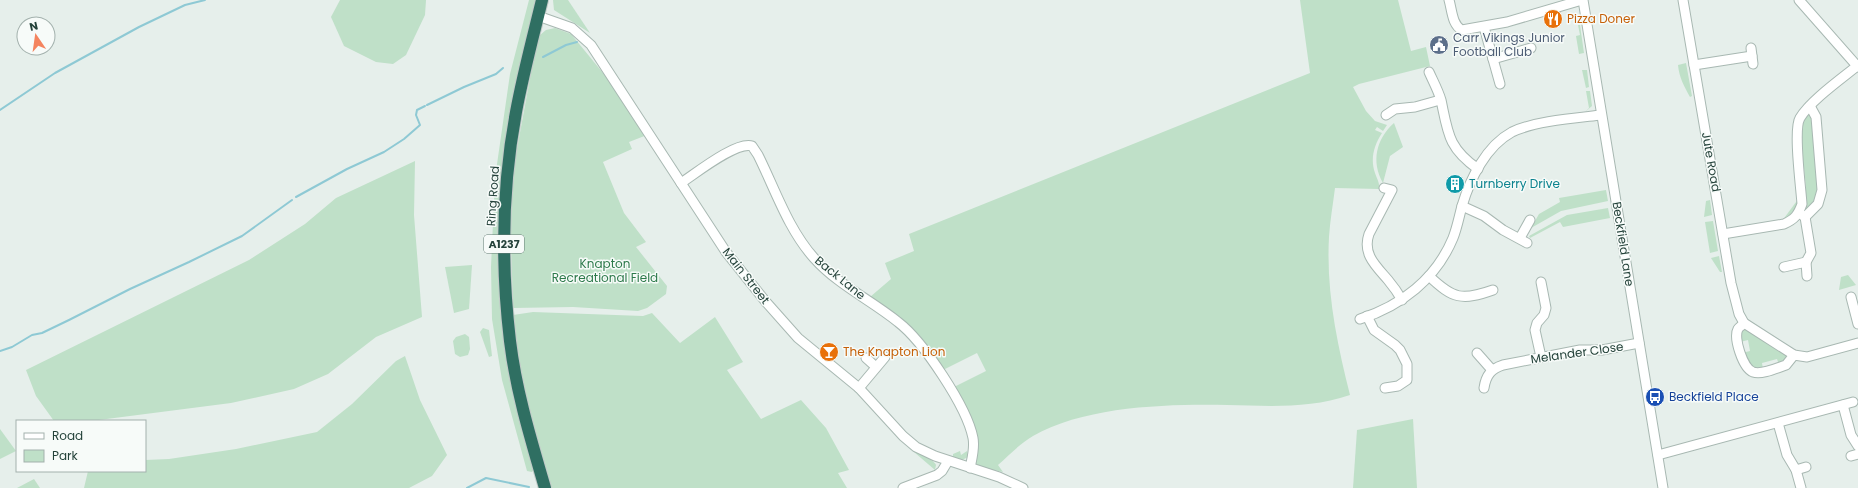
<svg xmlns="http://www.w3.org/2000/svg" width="1858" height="488" font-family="Poppins,sans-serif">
  <rect width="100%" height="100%" fill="#e6efeb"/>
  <g fill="#bfe0c8">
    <polygon points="340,0 426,0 425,15 406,55 393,64 376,62 344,46 331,17"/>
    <polygon points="529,0 537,0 499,222 499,276 502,319 534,469 532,472 527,471 502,380 492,319 491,267 495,178 510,74"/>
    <polygon points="553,0 568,0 590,33 554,10"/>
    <path d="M1300 0H1398L1411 51 1426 47 1430 66 1359 84 1353 87 1366 111 1375 121 1387 125 1383 131 1377 127 1375 130 1382 133C1374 145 1370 159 1375 173 1377 179 1380 183 1379 189L1335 188C1333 204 1330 221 1329 237 1326 291 1337 343 1350 395 1309 409 1269 406 1227 405 1167 404 1086 406 1033 436 1021 443 1009 455 998 465L1003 472 979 467 975 463 976 451 954 387 986 371 977 353 945 369 942 368 920 336 897 315 870 297 891 279 885 263 914 251 909 234 1310 73Z"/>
    <polygon points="1578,25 1580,25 1584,53 1579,54 1576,36 1580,35"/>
    <polygon points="555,28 571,34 612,84 647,135 629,142 632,149 603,162 624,213 646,242 636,247 667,286 666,294 647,308 638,311 573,307 513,308 510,213 514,165 533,62 540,35 546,30"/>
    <path d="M1686 63 1692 96 1690 97C1684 86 1679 77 1678 65Z"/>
    <polygon points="1582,70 1587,70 1589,87 1586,88"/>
    <polygon points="1586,91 1590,91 1592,106 1585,112 1589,108"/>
    <polygon points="1810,112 1812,118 1818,194 1817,199 1805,212 1804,211 1804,189 1806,187 1804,168 1801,165 1799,126"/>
    <path d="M1394 123 1403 147 1390 156 1383 183C1371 162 1376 139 1394 123Z"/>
    <polygon points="415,161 414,215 422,317 376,337 328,374 294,389 231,403 91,421 54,421 36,396 26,370 249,260 305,224 336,198"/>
    <polygon points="1606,190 1608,201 1561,211 1531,228 1539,214 1560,202 1559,198"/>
    <polygon points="1799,198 1795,212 1782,221"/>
    <polygon points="1710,200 1712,215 1704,217 1706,201"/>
    <polygon points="1608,208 1610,218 1563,227 1560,222 1530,238 1529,236 1567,215"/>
    <polygon points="1713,221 1718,251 1710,253 1705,222"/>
    <polygon points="1719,256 1722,272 1720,272 1711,258"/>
    <polygon points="472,265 469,309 454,313 445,267"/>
    <polygon points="1848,275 1856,285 1839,290 1841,277"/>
    <path d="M533 312 643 316 652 313 680 343 715 317 743 362 727 370 761 419 801 400 826 428 849 470 838 473 847 488H551C533 432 517 374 513 315Z"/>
    <polygon points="1744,327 1787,356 1788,360 1779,365 1777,359 1762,363 1763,369 1754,371 1742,353 1750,351 1748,340 1740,342 1740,330"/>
    <polygon points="483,328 489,330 492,356 489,357 480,332"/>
    <polygon points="465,334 469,337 470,349 468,355 460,357 455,354 453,341 456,337"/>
    <polygon points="405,356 420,400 447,455 432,476 409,488 84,488 88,471 145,471 145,460 169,459 236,449 317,432 352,404 396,361"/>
    <polygon points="1413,419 1417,488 1353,488 1357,430"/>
    <polygon points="0,429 16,451 0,459"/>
    <path d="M907 446C914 451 934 459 936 465L935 470Z"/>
    <polygon points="960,451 961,455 967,451 968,457 962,460 953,458 953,454"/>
    <polygon points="34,479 40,488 17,488"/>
  </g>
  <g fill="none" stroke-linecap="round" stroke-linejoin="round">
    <g stroke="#8ec9d4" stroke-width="2">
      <polyline points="543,57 566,45 577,42"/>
      <polyline points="427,105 464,87 496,74 503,68"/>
      <polyline points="0,110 55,73 139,27 185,5 205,0"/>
      <polyline points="296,197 347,169 384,152 404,139 420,125 416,115 417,110 425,106"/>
      <polyline points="0,351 12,347 32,335 42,333 69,320 130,289 189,262 242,236 292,200"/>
      <polyline points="467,488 486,478 529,487"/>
    </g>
    <defs>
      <g id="minor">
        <path d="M1449 0C1452 10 1452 25 1462 30L1507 22 1582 0"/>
        <polyline points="1583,0 1663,488"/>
        <polyline points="1683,0 1731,283 1739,314 1744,323 1794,355 1807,357 1858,343"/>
        <polyline points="1799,0 1858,67"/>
        <polyline points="538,16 572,28 591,45 726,252 766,302 798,338 859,388 903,436 916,447 935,456 999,477 1023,488"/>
        <polyline points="1484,27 1500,84"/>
        <polyline points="1751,48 1753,64"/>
        <polyline points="1493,59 1531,48"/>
        <polyline points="1694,65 1752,56"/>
        <path d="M1429 72C1433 81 1438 90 1441 100 1448 133 1448 148 1478 169"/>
        <polyline points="1386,115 1395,109 1415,107 1440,100"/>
        <path d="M681 183C695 174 736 141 752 146L758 155C775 189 788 229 814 258 838 285 871 300 898 322 923 341 967 407 973 438 975 448 972 458 970 468"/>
        <path d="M1384 188 1392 190 1369 234C1362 254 1376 266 1388 280 1393 286 1398 293 1402 300"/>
        <polyline points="1462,206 1484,216 1503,230 1527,243"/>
        <polyline points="1799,213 1805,217 1818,204 1822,190 1816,117 1810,106"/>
        <path d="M1723 234 1784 224C1795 219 1798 215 1802 204 1801 188 1793 129 1800 118 1810 101 1841 79 1857 66"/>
        <polyline points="1520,238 1530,220"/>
        <polyline points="1806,262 1807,276"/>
        <polyline points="1784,267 1806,262 1811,253 1805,217"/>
        <path d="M1429 276C1453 299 1462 301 1493 290"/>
        <polyline points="1851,297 1858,324"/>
        <polyline points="1367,316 1374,330 1395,345 1400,350 1407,364 1407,380 1398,386 1385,388"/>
        <path d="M1360 319C1401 306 1436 279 1453 238 1457 228 1459 217 1462 206 1470 179 1486 146 1512 132 1535 121 1576 118 1601 115"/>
        <path d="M1744 323C1743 325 1739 327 1738 329 1733 338 1743 368 1753 372 1762 375 1777 368 1786 365L1794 355"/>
        <polyline points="1477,353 1492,370"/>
        <polyline points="1541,357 1535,330 1537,323 1544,315 1546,308 1541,282"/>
        <polyline points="866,358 876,367"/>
        <polyline points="859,388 885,357"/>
        <path d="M1484 388C1486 375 1491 369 1503 365L1580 350H1602L1639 343"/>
        <polyline points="1843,405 1851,435 1858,446"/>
        <polyline points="1778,423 1787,455 1796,470 1801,488"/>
        <polyline points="1658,455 1853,402"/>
        <polyline points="1851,456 1858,454"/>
        <polyline points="1796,470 1806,467"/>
        <polyline points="903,488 937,475 942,471 948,461"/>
      </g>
      <path id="highway" d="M542 0C533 37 523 74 516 112 502 187 501 265 510 341 516 391 531 440 545 488"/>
    </defs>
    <use href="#minor" stroke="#a8b8b2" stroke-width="11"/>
    <use href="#highway" stroke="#c2cac8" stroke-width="14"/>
    <use href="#minor" stroke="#fff" stroke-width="9"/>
    <use href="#highway" stroke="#2f6f62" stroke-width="12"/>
  </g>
  <defs>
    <symbol id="restaurant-disc" viewBox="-11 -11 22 22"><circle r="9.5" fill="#e8710a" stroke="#f7fbf9"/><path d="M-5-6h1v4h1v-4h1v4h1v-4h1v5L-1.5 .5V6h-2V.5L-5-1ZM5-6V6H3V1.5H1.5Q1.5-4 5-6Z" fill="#fff"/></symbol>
    <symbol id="civic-disc" viewBox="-11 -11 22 22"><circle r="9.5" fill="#5c6f8a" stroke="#f7fbf9"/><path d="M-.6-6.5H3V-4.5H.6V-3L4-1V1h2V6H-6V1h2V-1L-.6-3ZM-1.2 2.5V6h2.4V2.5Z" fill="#fff"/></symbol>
    <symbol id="building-disc" viewBox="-11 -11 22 22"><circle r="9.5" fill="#0f9aa8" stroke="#f7fbf9"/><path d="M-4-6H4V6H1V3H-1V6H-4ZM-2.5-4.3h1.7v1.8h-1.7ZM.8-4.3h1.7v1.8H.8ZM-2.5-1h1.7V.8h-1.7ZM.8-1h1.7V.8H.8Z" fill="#fff"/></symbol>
    <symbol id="bar-disc" viewBox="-11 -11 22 22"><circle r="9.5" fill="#e8710a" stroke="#f7fbf9"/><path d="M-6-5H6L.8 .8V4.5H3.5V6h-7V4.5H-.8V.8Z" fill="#fff"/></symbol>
    <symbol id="bus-disc" viewBox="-11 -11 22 22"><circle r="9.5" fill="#1a4fb4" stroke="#f7fbf9"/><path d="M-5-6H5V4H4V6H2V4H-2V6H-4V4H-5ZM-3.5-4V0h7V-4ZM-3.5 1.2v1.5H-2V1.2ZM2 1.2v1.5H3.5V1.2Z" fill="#fff"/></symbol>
  </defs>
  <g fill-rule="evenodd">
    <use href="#restaurant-disc" x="1542" y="8" width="22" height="22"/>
    <use href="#civic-disc" x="1428" y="34" width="22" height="22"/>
    <use href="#building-disc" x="1444" y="173" width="22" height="22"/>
    <use href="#bar-disc" x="818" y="341" width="22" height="22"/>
    <use href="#bus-disc" x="1644" y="386" width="22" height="22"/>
  </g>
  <g text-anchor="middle" stroke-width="3" stroke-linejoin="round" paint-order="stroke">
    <rect fill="#f7fbf9" stroke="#637a73" stroke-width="1" x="484" y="235" width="40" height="18" rx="3"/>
    <g font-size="11" font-weight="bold" fill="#24423a">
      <text x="504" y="248">A1237</text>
    </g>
    <g font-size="12" fill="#c56008" stroke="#f7fbf9" text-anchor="start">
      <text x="1567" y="23">Pizza Doner</text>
      <text x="843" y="356">The Knapton Lion</text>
    </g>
    <g font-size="12" fill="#4e5e75" stroke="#f7fbf9" text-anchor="start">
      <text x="1453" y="42">Carr Vikings Junior<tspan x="1453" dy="14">Football Club</tspan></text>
    </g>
    <g font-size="12" fill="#24423a" stroke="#f7fbf9">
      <text transform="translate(1711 162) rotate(80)" y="4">Jute Road</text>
      <text transform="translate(493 196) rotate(-86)" y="4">Ring Road</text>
      <text transform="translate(1623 244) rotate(81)" y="4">Beckfield Lane</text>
      <text transform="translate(746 276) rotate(52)" y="4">Main Street</text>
      <text transform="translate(840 278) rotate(39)" y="4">Back Lane</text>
      <text transform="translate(1577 353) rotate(-8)" y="4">Melander Close</text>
    </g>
    <g font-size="12" fill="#0d838f" stroke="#f7fbf9" text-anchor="start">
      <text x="1469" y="188">Turnberry Drive</text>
    </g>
    <g font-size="12" fill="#2d7a4b" stroke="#f7fbf9">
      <text x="605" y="268">Knapton<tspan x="605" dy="14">Recreational Field</tspan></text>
    </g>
    <g font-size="12" fill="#164399" stroke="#f7fbf9" text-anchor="start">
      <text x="1669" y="401">Beckfield Place</text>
    </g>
  </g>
  <rect x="16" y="420" width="130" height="52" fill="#f7fbf9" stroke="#a3b1ad"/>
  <rect x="24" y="433" width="20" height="6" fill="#ffffff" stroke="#a3b1ad"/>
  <text x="52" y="440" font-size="12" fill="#24423a">Road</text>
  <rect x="24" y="450" width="20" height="12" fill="#bfe0c8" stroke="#a3b1ad"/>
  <text x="52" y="460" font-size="12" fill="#24423a">Park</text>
  <g transform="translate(36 36) rotate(347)"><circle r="19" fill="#f7fbf9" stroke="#a3b1ad"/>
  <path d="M0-3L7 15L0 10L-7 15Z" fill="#f4845f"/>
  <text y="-6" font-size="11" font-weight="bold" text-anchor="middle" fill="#24423a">N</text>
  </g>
</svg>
